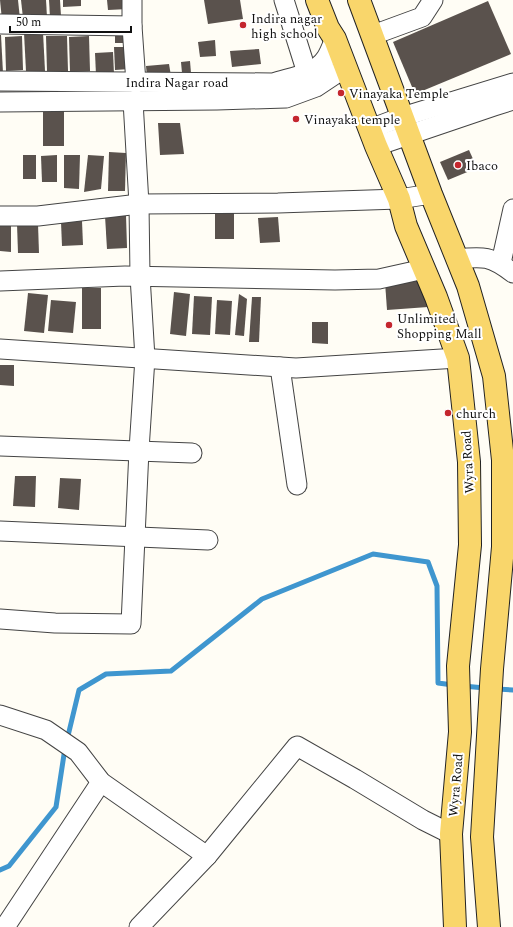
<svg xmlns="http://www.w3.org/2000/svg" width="513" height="927" font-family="Spectral,serif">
  <rect width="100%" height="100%" fill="#fffdf5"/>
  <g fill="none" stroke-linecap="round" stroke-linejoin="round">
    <g stroke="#3f96cf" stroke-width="5">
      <polyline points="463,686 485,688"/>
      <polyline points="497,689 513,690"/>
      <polyline points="67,740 79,690 106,674 171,671 262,599 373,554 428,562 437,586 438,683 453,685"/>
      <polyline points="0,870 9,866 56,807 65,748"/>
    </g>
  </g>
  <g fill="#5a524d">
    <polygon points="0,0 18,0 20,19 2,20"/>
    <polygon points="21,0 46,0 47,17 23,18"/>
    <polygon points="49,0 60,0 61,16 50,17"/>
    <polygon points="63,0 81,0 81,6 63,7"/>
    <polygon points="107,0 128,0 128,9 108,10"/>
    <polygon points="204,0 240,0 243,19 208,24"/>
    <polygon points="488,1 511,54 415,94 393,42"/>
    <polygon points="43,32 45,71 26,71 24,33"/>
    <polygon points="0,35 1,35 3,73 0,73"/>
    <polygon points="128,35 128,43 115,43 115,36"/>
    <polygon points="22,36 23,70 6,71 5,37"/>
    <polygon points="46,36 67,36 68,71 47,71"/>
    <polygon points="89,36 90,71 70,72 69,37"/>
    <polygon points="215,40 216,56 200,57 198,42"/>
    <polygon points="114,47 129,47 130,69 115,70"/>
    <polygon points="259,49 261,64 232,67 230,51"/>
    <polygon points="113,52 114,74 96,75 95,53"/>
    <polygon points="190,61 191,73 182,73 181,62"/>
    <polygon points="169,64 171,76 147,77 146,66"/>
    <rect x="43" y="105" width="21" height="41"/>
    <polygon points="158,123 180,123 184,154 160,155"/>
    <polygon points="469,150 477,168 448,180 440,162"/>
    <polygon points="109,152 126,153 125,191 108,191"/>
    <rect x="23" y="155" width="13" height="24"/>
    <polygon points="57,155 57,182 42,182 41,156"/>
    <polygon points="64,155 80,155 79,189 64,188"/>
    <polygon points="88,155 104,156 101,189 84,192"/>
    <rect x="215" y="211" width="19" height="28"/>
    <polygon points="105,216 126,216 127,248 107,249"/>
    <polygon points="278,217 280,242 260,243 258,218"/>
    <polygon points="82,221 83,245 62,246 61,222"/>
    <polygon points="17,224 38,224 39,253 18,253"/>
    <polygon points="0,225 11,225 11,252 0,251"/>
    <polygon points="425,279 428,307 387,310 385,282"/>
    <rect x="82" y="288" width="19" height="41"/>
    <polygon points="174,292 190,294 186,336 170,334"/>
    <polygon points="28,293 48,295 44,333 24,331"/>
    <polygon points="239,294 247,299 244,336 235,335"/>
    <polygon points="194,296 212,297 210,335 192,334"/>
    <polygon points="252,297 261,297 259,342 249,342"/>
    <polygon points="51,300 76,302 73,333 48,331"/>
    <polygon points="217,300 232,301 230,335 215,334"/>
    <polygon points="312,322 328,322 328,344 312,343"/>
    <polygon points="0,365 14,365 14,386 0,385"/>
    <polygon points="15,476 36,476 35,507 13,506"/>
    <polygon points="60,478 81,479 79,510 58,508"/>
  </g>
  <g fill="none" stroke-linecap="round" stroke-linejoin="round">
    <defs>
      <g id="minor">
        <polyline points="132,0 132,26 136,83"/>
        <polyline points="284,0 307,73"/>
        <polyline points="0,24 132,26"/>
        <polyline points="373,35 422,17 433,0"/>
        <path d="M0 81 273 83C291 77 315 75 326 58 330 52 332 45 335 39"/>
        <polyline points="0,102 217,100 286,98 316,87 346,67"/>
        <polyline points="370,129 402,117 513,83"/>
        <polyline points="376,146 494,106 513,100"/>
        <polyline points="0,216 38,216 139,204 278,203 399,199 431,194"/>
        <path d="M456 259C484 256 491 256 513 273"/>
        <polyline points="501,263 513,209"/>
        <polyline points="0,281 125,276 335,280 379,279 424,269"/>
        <polyline points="0,349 296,368 458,358"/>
        <polyline points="280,367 297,485"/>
        <polyline points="0,446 192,453"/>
        <polyline points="0,531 208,540"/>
        <polyline points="0,619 55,623 131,624 139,450 145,358 140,276 139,204 133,101"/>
        <polyline points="0,715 46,730 78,752 101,782 207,856"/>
        <polyline points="5,927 101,782"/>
        <polyline points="139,927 207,856 297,746 355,779 423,820 451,834"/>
      </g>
      <g id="major">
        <polyline points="317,0 328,28 335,39 376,146 399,199 406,226 436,297 458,358 469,462 470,545 458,666 460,732 451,834 455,927"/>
        <polyline points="359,0 431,194 468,286 494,376 503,460 503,547 492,669 482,837 489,927"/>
      </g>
    </defs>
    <use href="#minor" stroke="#444" stroke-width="21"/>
    <use href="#major" stroke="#222" stroke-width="24"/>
    <use href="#minor" stroke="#fff" stroke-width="19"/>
    <use href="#major" stroke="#f9d66b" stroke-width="22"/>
  </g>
  <g fill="#c4262e" stroke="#fff" stroke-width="1.5">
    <circle cx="243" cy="25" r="4"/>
    <circle cx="341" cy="93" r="4"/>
    <circle cx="296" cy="119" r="4"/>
    <circle cx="458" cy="165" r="4"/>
    <circle cx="389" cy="325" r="4"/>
    <circle cx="448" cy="413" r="4"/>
  </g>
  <g text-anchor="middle" stroke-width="4" stroke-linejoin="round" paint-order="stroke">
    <g font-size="13" fill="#111" stroke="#fff" text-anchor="start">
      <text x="251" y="23">Indira nagar<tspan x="251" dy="15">high school</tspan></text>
      <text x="349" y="98">Vinayaka Temple</text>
      <text x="304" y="124">Vinayaka temple</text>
      <text x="466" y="170">Ibaco</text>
      <text x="397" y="323">Unlimited<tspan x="397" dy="15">Shopping Mall</tspan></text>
      <text x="456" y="418">church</text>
    </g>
    <g font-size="13" fill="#111" stroke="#fff">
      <text x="177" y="87">Indira Nagar road</text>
      <text transform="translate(467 462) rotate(-93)" y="5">Wyra Road</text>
      <text transform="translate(455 785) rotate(-85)" y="5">Wyra Road</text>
    </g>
  </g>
  <path d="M10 26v6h121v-6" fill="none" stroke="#111111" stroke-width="2"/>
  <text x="16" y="26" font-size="12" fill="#111111" stroke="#ffffff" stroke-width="3" paint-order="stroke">50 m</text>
</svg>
